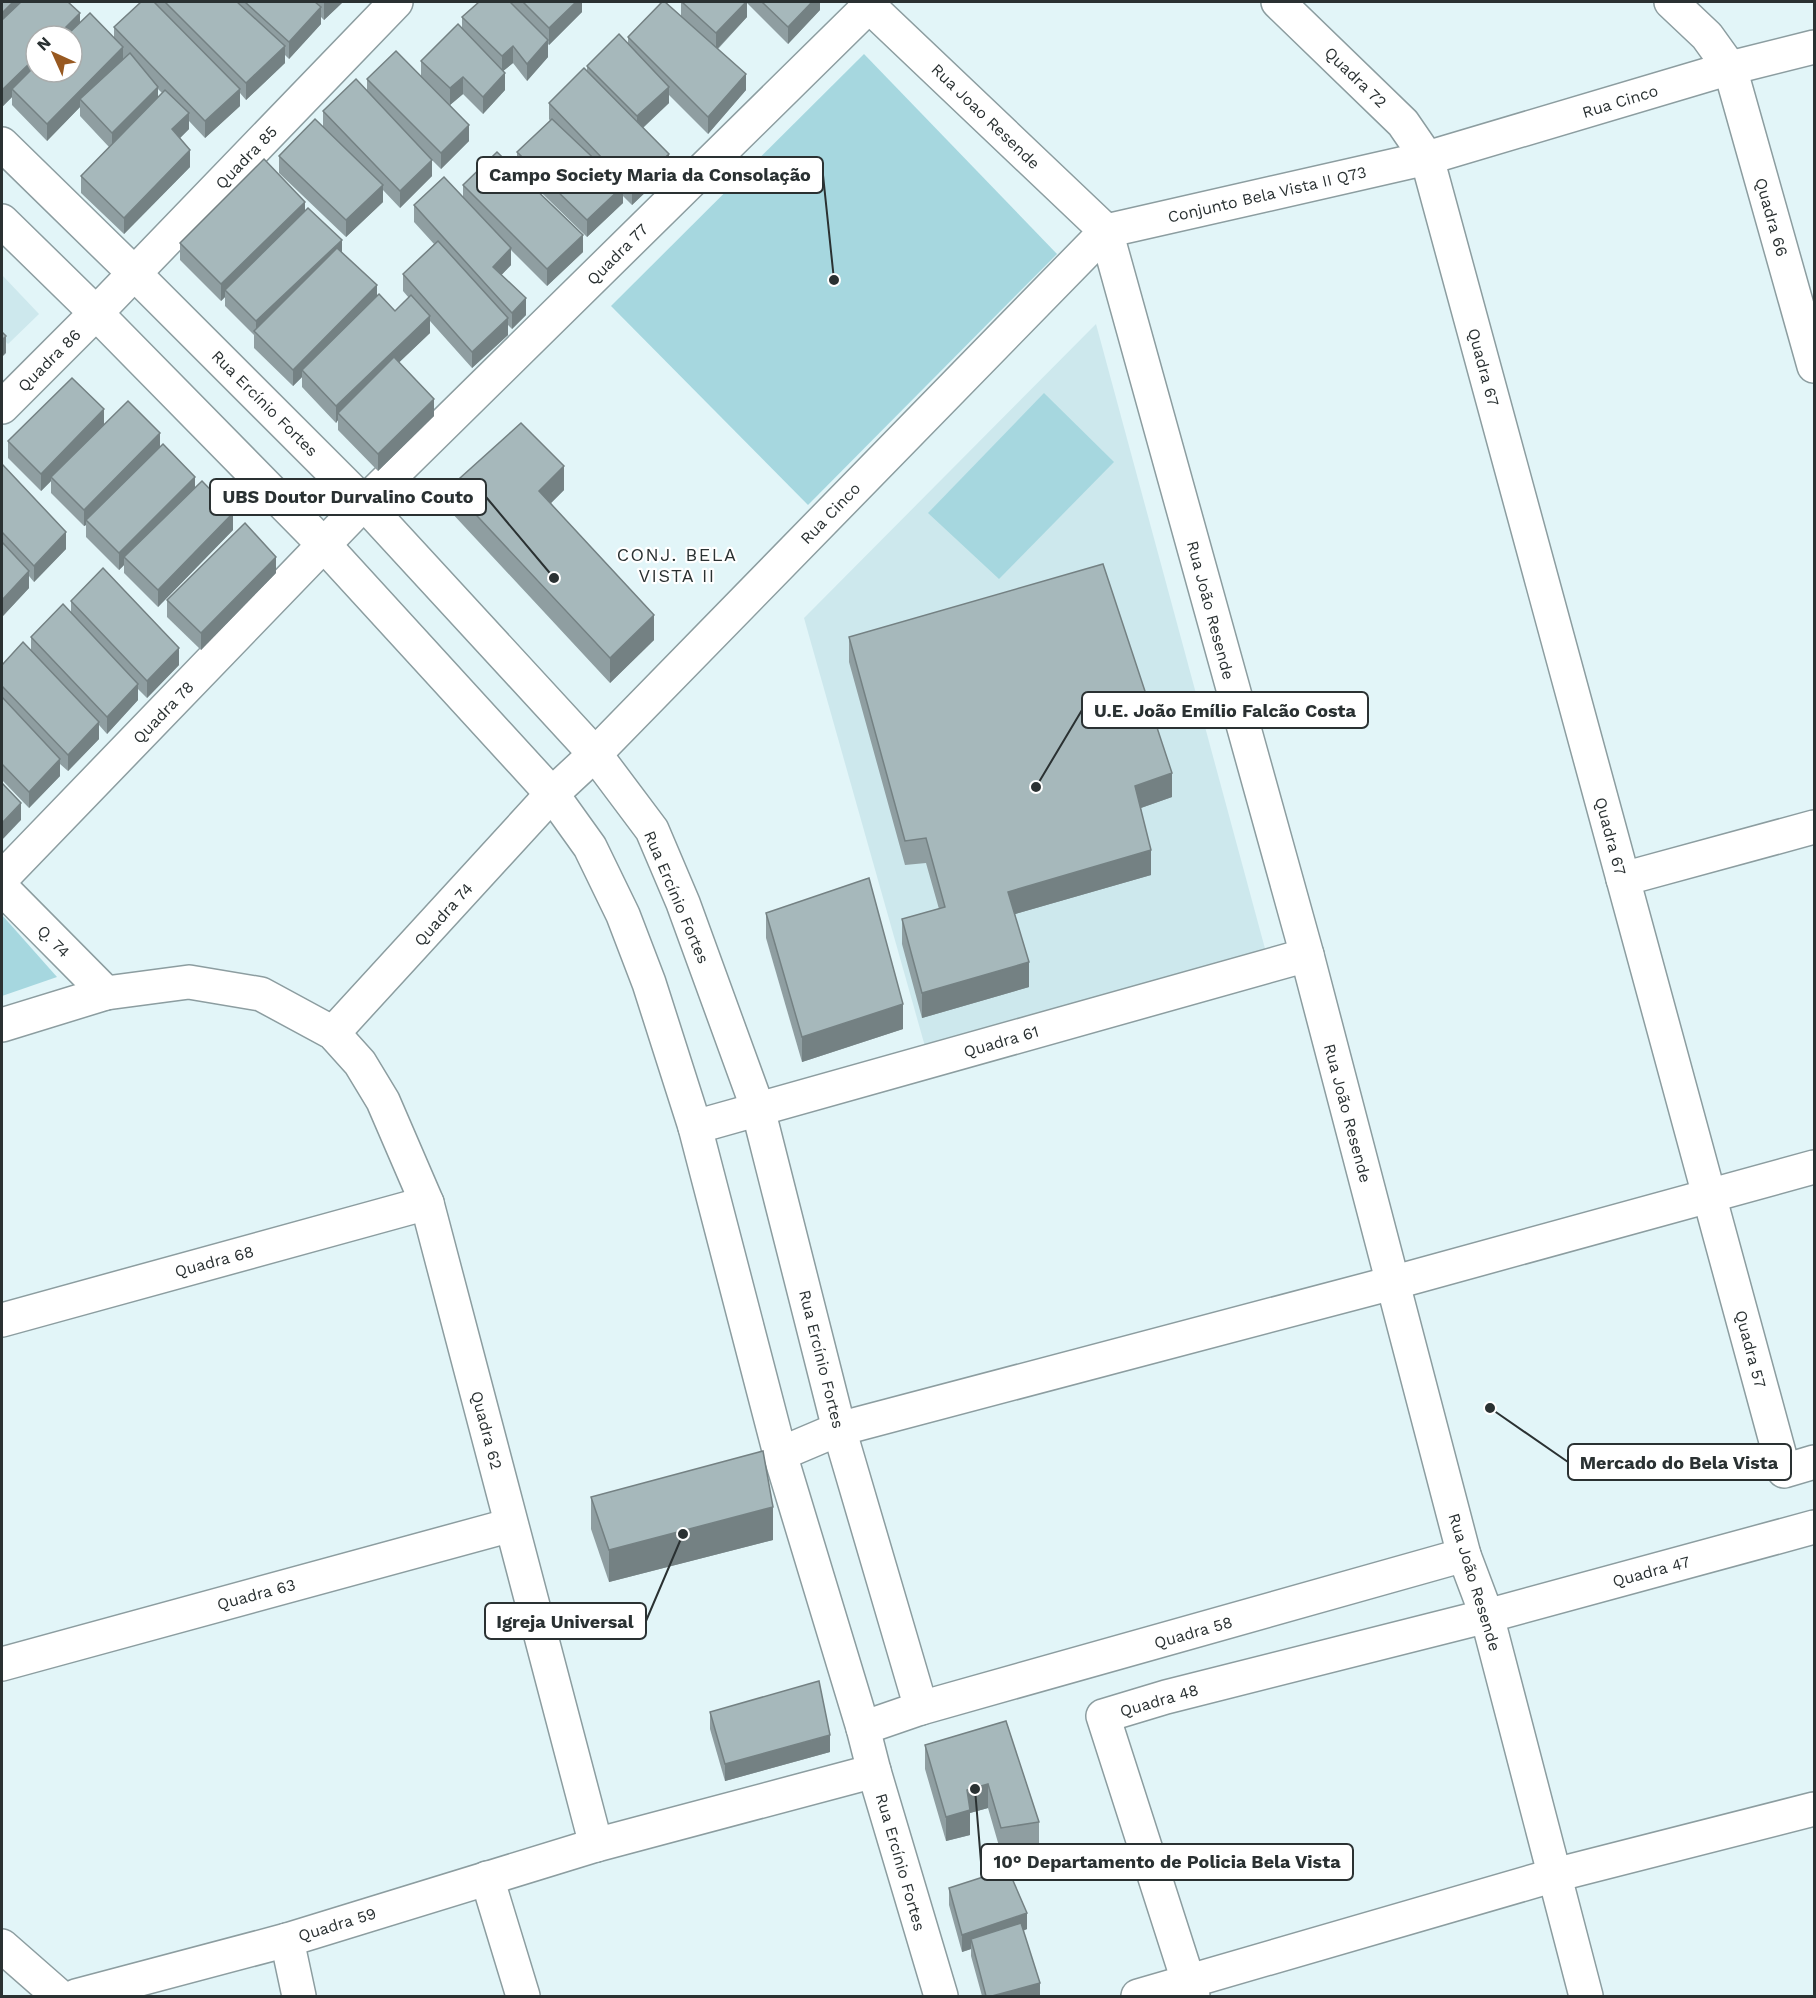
<svg xmlns="http://www.w3.org/2000/svg" width="1816" height="1998" font-family="'Work Sans',sans-serif">
  <rect width="100%" height="100%" fill="#e2f5f8"/>
  <g fill="#cde8ed">
    <polygon points="2,275 39,314 8,344 2,338"/>
    <polygon points="1096,324 1267,956 926,1050 804,618"/>
  </g>
  <g fill="#a6d7df">
    <polygon points="864,54 1057,254 808,505 611,306"/>
    <polygon points="1044,393 1114,462 999,579 928,513"/>
    <polygon points="2,915 57,977 2,996"/>
  </g>
  <g fill="none" stroke-linecap="round" stroke-linejoin="round">
    <defs>
      <g id="minor">
        <polyline points="865,2 1106,231"/>
        <polyline points="1278,2 1403,123 1427,158 1784,1471 1814,1462"/>
        <polyline points="1671,2 1707,36 1730,68 1814,366"/>
        <polyline points="2,144 134,273 364,503 595,754 652,830 683,903 758,1109 839,1429 921,1708 863,1728"/>
        <polyline points="2,221 96,313 325,546 552,794 590,847 623,915 649,983 695,1127 780,1454 863,1728 874,1771 941,1996"/>
        <polyline points="1106,231 1307,955 1464,1555 1487,1616 1586,1996"/>
        <polyline points="1106,231 1427,158 1730,68 1814,47"/>
        <polyline points="2,407 96,313 396,2"/>
        <polyline points="2,878 364,503 873,2"/>
        <polyline points="1623,879 1814,827"/>
        <polyline points="2,888 106,993"/>
        <polyline points="2,1025 106,993 189,982 261,994 333,1033 360,1063 383,1101 427,1203 596,1845"/>
        <polyline points="333,1033 552,794 595,754 1106,231"/>
        <polyline points="695,1127 1307,955"/>
        <polyline points="2,1320 427,1203"/>
        <polyline points="780,1454 839,1429 1392,1283 1814,1167"/>
        <polyline points="2,1664 511,1525"/>
        <polyline points="921,1708 1464,1555"/>
        <polyline points="487,1878 523,1996"/>
        <polyline points="287,1940 299,1996"/>
        <polyline points="2,1946 59,1996"/>
        <polyline points="76,1996 287,1940 596,1845 874,1771"/>
        <polyline points="1138,1996 1555,1875 1814,1809"/>
        <polyline points="1193,1996 1103,1716 1166,1697 1487,1616 1814,1527"/>
      </g>
    </defs>
    <use href="#minor" stroke="#8c9da0" stroke-width="36"/>
    <use href="#minor" stroke="#fff" stroke-width="33"/>
  </g>
  <g fill="#8f9ea1" fill-rule="evenodd">
    <path d="M2 2 71 4 80 22 114 38V27L141 2H343L324 20 321 17V24L289 59 285 55V63L246 100 240 93V106L205 138 189 121V129L180 138 190 167 124 234 81 193V176L109 147 80 116V107L47 141 12 105V97L2 107ZM158 89 162 93 158 97Z"/>
    <polygon points="479,2 582,2 582,12 549,45 548,44 548,57 527,81 513,63 503,71 505,90 483,114 463,94 450,105 469,141 441,169 432,160 432,176 400,208 383,190 383,202 346,237 279,173 279,156 323,126 323,111 367,91 367,79 421,76 421,61 462,28 462,17"/>
    <polygon points="681,2 820,2 820,10 788,44 747,3 747,17 718,49 746,90 708,134 669,95 669,103 643,128 669,170 632,205 623,196 623,203 587,237 517,169 517,152 550,121 549,119 549,103 587,71 587,66 628,44 628,37 681,15"/>
    <polygon points="463,185 583,252 547,286 511,250 511,265 501,275 526,315 512,329 508,325 508,335 472,368 430,321 430,333 399,362 434,416 378,471 338,430 338,420 336,423 302,387 302,377 293,386 254,348 254,335 225,306 225,297 221,301 180,260 180,243 305,211 377,295 395,311 409,298 403,291 403,274 434,244 414,222 414,205 463,198"/>
    <polygon points="104,424 160,447 195,488 233,530 158,607 124,573 124,565 119,570 86,537 86,525 84,526 51,493 51,481 41,491 8,458 8,441"/>
    <polygon points="2,464 66,549 34,582 29,576 29,588 2,617"/>
    <polygon points="450,487 564,490 551,503 654,640 610,683 450,511"/>
    <polygon points="276,573 201,650 167,617 167,600"/>
    <polygon points="71,601 179,665 147,698 138,689 138,700 107,734 99,725 99,739 68,771 60,764 60,776 29,808 2,780 2,665 31,650 31,637 71,612"/>
    <polygon points="849,637 1172,797 1141,808 1151,875 1015,914 1029,987 922,1018 902,944 902,919 939,909 926,863 905,865 849,662"/>
    <polygon points="766,913 903,1029 802,1062 766,938"/>
    <polygon points="591,1497 773,1540 609,1582 591,1529"/>
    <polygon points="710,1712 830,1752 725,1781 710,1729"/>
    <polygon points="1006,1721 1039,1822 1039,1846 1001,1853 988,1808 970,1813 970,1835 946,1841 925,1769 925,1745"/>
    <polygon points="949,1888 1027,1929 1023,1931 1040,1996 982,1996 971,1956 971,1949 962,1952 949,1905"/>
  </g>
  <g fill="#748183">
    <polygon points="13,2 29,2 2,29 2,13"/>
    <polygon points="326,2 343,2 324,20 324,3"/>
    <polygon points="576,2 582,2 582,12 549,45 549,28"/>
    <polygon points="746,2 747,2 747,17 716,50 716,33"/>
    <polygon points="812,2 820,2 820,10 788,44 788,27"/>
    <polygon points="321,7 321,24 289,59 289,42"/>
    <polygon points="80,13 80,30 72,36 57,36"/>
    <polygon points="548,40 548,57 527,81 527,64"/>
    <polygon points="285,46 285,63 246,100 246,83"/>
    <polygon points="513,46 513,63 502,72 502,56"/>
    <polygon points="123,47 123,64 80,99 80,107 47,141 47,124"/>
    <polygon points="36,57 36,72 12,89 12,97 2,107 2,90"/>
    <polygon points="505,73 505,90 483,114 483,97"/>
    <polygon points="746,74 746,90 708,134 708,117"/>
    <polygon points="463,77 463,94 450,105 450,88"/>
    <polygon points="158,87 158,104 112,150 112,133"/>
    <polygon points="669,87 669,103 637,133 637,116"/>
    <polygon points="240,89 240,106 205,138 205,121"/>
    <polygon points="189,113 189,129 172,146 172,129"/>
    <polygon points="469,125 469,141 441,169 441,153"/>
    <polygon points="190,150 190,167 124,234 124,218"/>
    <polygon points="669,154 669,170 632,205 632,189"/>
    <polygon points="432,160 432,176 400,208 400,191"/>
    <polygon points="383,185 383,202 346,237 346,220"/>
    <polygon points="623,186 623,203 587,237 587,220"/>
    <polygon points="305,202 305,218 225,290 225,297 221,301 221,284"/>
    <polygon points="583,235 583,252 547,286 547,269"/>
    <polygon points="342,240 342,257 256,334 256,321"/>
    <polygon points="511,248 511,265 493,284 493,267"/>
    <polygon points="377,285 377,302 302,370 302,377 293,386 293,370"/>
    <polygon points="526,298 526,315 512,329 512,313"/>
    <polygon points="430,316 430,333 342,417 338,413 338,420 336,423 336,406"/>
    <polygon points="508,318 508,335 472,368 472,352"/>
    <polygon points="6,336 6,353 2,357 2,340"/>
    <polygon points="434,399 434,416 378,471 378,454"/>
    <polygon points="104,409 104,426 51,477 51,481 41,491 41,474"/>
    <polygon points="160,433 160,450 86,520 86,525 84,526 84,510"/>
    <polygon points="564,466 564,490 539,515 539,491"/>
    <polygon points="195,477 195,494 124,557 124,565 119,570 119,553"/>
    <polygon points="233,513 233,530 158,607 158,590"/>
    <polygon points="66,532 66,549 34,582 34,566"/>
    <polygon points="276,557 276,573 201,650 201,633"/>
    <polygon points="29,571 29,588 2,617 2,600"/>
    <polygon points="654,615 654,640 610,683 610,658"/>
    <polygon points="179,648 179,665 147,698 147,681"/>
    <polygon points="138,684 138,700 107,734 107,717"/>
    <polygon points="99,722 99,739 68,771 68,755"/>
    <polygon points="60,759 60,776 29,808 29,792"/>
    <polygon points="1172,773 1172,797 1135,810 1135,786"/>
    <polygon points="21,803 21,820 2,840 2,823"/>
    <polygon points="1151,850 1151,875 1008,916 1008,892"/>
    <polygon points="1029,962 1029,987 922,1018 922,993"/>
    <polygon points="903,1004 903,1029 802,1062 802,1037"/>
    <polygon points="773,1507 773,1540 609,1582 609,1550"/>
    <polygon points="830,1735 830,1752 725,1781 725,1764"/>
    <polygon points="988,1784 988,1808 970,1813 970,1835 946,1841 946,1817 967,1790"/>
    <polygon points="1027,1913 1027,1929 974,1948 971,1939 971,1949 962,1952 962,1935"/>
    <polygon points="1040,1983 1040,1996 992,1996"/>
  </g>
  <g fill="#a6b8bb" stroke="#748183" stroke-width="1.5">
    <polygon points="2,2 13,2 2,13"/>
    <polygon points="21,2 68,2 80,13 57,36 36,36 36,57 2,90 2,20"/>
    <polygon points="141,2 154,2 240,89 205,121 114,27"/>
    <polygon points="165,2 237,2 285,46 246,83"/>
    <polygon points="245,2 315,2 321,7 289,42"/>
    <polygon points="479,2 510,2 548,40 527,64 513,46 502,56 462,17"/>
    <polygon points="523,2 576,2 549,28"/>
    <polygon points="662,2 665,2 746,74 708,117 628,37"/>
    <polygon points="682,2 746,2 716,33"/>
    <polygon points="762,2 812,2 788,27"/>
    <polygon points="90,13 123,47 47,124 12,89 36,65 36,72 72,72 72,36 66,36"/>
    <polygon points="458,24 505,73 483,97 463,77 450,88 421,61"/>
    <polygon points="619,34 669,87 637,116 587,66"/>
    <polygon points="396,51 469,125 441,153 367,79"/>
    <polygon points="130,53 158,87 112,133 80,99"/>
    <polygon points="584,68 669,154 632,189 549,103"/>
    <polygon points="356,79 432,160 400,191 323,111"/>
    <polygon points="165,90 189,113 172,129 190,150 124,218 81,176"/>
    <polygon points="315,119 383,185 346,220 279,156"/>
    <polygon points="552,119 623,186 587,220 517,152"/>
    <polygon points="497,152 583,235 547,269 463,185"/>
    <polygon points="264,159 305,202 221,284 180,243"/>
    <polygon points="444,177 511,248 493,267 526,298 512,313 414,205"/>
    <polygon points="308,208 342,240 256,321 225,290"/>
    <polygon points="438,241 508,318 472,352 403,274"/>
    <polygon points="337,248 377,285 293,370 254,331"/>
    <polygon points="379,294 395,311 411,295 430,316 336,406 302,370"/>
    <polygon points="2,332 6,336 2,340"/>
    <polygon points="394,357 434,399 378,454 338,413"/>
    <polygon points="72,378 104,409 41,474 8,441"/>
    <polygon points="128,401 160,433 84,510 51,477"/>
    <polygon points="521,423 564,466 539,491 654,615 610,658 450,487"/>
    <polygon points="163,444 195,477 119,553 86,520"/>
    <polygon points="2,464 66,532 34,566 2,532"/>
    <polygon points="202,481 233,513 158,590 124,557"/>
    <polygon points="245,523 276,557 201,633 167,600"/>
    <polygon points="2,542 29,571 2,600"/>
    <polygon points="1103,564 1172,773 1135,786 1151,850 1008,892 1029,962 922,993 902,919 945,907 926,838 905,841 849,637"/>
    <polygon points="103,568 179,648 147,681 71,601"/>
    <polygon points="63,604 138,684 107,717 31,637"/>
    <polygon points="23,642 99,722 68,755 2,686 2,665"/>
    <polygon points="2,697 60,759 29,792 2,764"/>
    <polygon points="2,783 21,803 2,823"/>
    <polygon points="869,878 903,1004 802,1037 766,913"/>
    <polygon points="763,1451 773,1507 609,1550 591,1497"/>
    <polygon points="819,1681 830,1735 725,1764 710,1712"/>
    <polygon points="1006,1721 1039,1822 1001,1828 988,1784 967,1790 970,1810 946,1817 925,1745"/>
    <polygon points="1008,1869 1027,1913 962,1935 949,1888"/>
    <polygon points="1021,1923 1040,1983 992,1996 986,1996 971,1939"/>
  </g>
  <g text-anchor="middle" stroke-width="4.5" stroke-linejoin="round" paint-order="stroke">
    <g font-size="16" fill="#2a3132" stroke="#fff">
      <text transform="translate(1356 77) rotate(44)" y="6">Quadra 72</text>
      <text transform="translate(1620 101) rotate(-17)" y="6">Rua Cinco</text>
      <text transform="translate(986 116) rotate(44)" y="6">Rua Joao Resende</text>
      <text transform="translate(246 157) rotate(-46)" y="6">Quadra 85</text>
      <text transform="translate(1267 194) rotate(-13)" y="6">Conjunto Bela Vista II Q73</text>
      <text transform="translate(1772 217) rotate(74)" y="6">Quadra 66</text>
      <text transform="translate(617 254) rotate(-45)" y="6">Quadra 77</text>
      <text transform="translate(49 360) rotate(-45)" y="6">Quadra 86</text>
      <text transform="translate(1484 367) rotate(75)" y="6">Quadra 67</text>
      <text transform="translate(265 403) rotate(45)" y="6">Rua Ercínio Fortes</text>
      <text transform="translate(830 513) rotate(-46)" y="6">Rua Cinco</text>
      <text transform="translate(1211 610) rotate(75)" y="6">Rua João Resende</text>
      <text transform="translate(163 712) rotate(-46)" y="6">Quadra 78</text>
      <text transform="translate(1611 836) rotate(75)" y="6">Quadra 67</text>
      <text transform="translate(677 897) rotate(67)" y="6">Rua Ercínio Fortes</text>
      <text transform="translate(443 914) rotate(-48)" y="6">Quadra 74</text>
      <text transform="translate(54 941) rotate(45)" y="6">Q. 74</text>
      <text transform="translate(1001 1041) rotate(-16)" y="6">Quadra 61</text>
      <text transform="translate(1348 1113) rotate(75)" y="6">Rua João Resende</text>
      <text transform="translate(214 1261) rotate(-15)" y="6">Quadra 68</text>
      <text transform="translate(1751 1349) rotate(75)" y="6">Quadra 57</text>
      <text transform="translate(822 1359) rotate(76)" y="6">Rua Ercínio Fortes</text>
      <text transform="translate(487 1430) rotate(75)" y="6">Quadra 62</text>
      <text transform="translate(1651 1571) rotate(-15)" y="6">Quadra 47</text>
      <text transform="translate(1475 1582) rotate(73)" y="6">Rua João Resende</text>
      <text transform="translate(256 1594) rotate(-15)" y="6">Quadra 63</text>
      <text transform="translate(1193 1632) rotate(-16)" y="6">Quadra 58</text>
      <text transform="translate(1159 1700) rotate(-16)" y="6">Quadra 48</text>
      <text transform="translate(901 1862) rotate(74)" y="6">Rua Ercínio Fortes</text>
      <text transform="translate(337 1924) rotate(-17)" y="6">Quadra 59</text>
    </g>
    <g font-size="18" letter-spacing="1.5" fill="#2a3132" stroke="#fff">
      <text x="677" y="561">CONJ. BELA<tspan x="677" dy="21">VISTA II</tspan></text>
    </g>
  </g>
  <path fill="none" stroke="#2a3132" stroke-width="2" d="M834 280L823 175M554 578L486 497M1036 787L1082 710M1490 1408L1568 1462M683 1534L646 1621M975 1789L981 1862"/>
  <g fill="#2a3132" stroke="#fff" stroke-width="2">
    <circle cx="834" cy="280" r="6"/>
    <circle cx="554" cy="578" r="6"/>
    <circle cx="1036" cy="787" r="6"/>
    <circle cx="1490" cy="1408" r="6"/>
    <circle cx="683" cy="1534" r="6"/>
    <circle cx="975" cy="1789" r="6"/>
  </g>
  <g fill="#fff" stroke="#2a3132" stroke-width="2">
    <rect x="477" y="157" width="346" height="36" rx="6"/>
    <rect x="210" y="479" width="276" height="36" rx="6"/>
    <rect x="1082" y="692" width="286" height="36" rx="6"/>
    <rect x="1568" y="1444" width="223" height="36" rx="6"/>
    <rect x="485" y="1603" width="161" height="36" rx="6"/>
    <rect x="981" y="1844" width="372" height="36" rx="6"/>
  </g>
  <g font-size="18" text-anchor="middle" font-weight="bold" fill="#2a3132">
    <text x="650" y="181">Campo Society Maria da Consolação</text>
    <text x="348" y="503">UBS Doutor Durvalino Couto</text>
    <text x="1225" y="717">U.E. João Emílio Falcão Costa</text>
    <text x="1679" y="1469">Mercado do Bela Vista</text>
    <text x="565" y="1628">Igreja Universal</text>
    <text x="1167" y="1868">10° Departamento de Policia Bela Vista</text>
  </g>
  <rect width="1816" height="1998" fill="none" stroke="#2a3132" stroke-width="6"/>
  <g transform="translate(54 54) rotate(315)"><circle r="28" fill="#ffffff" stroke="#aaadad" stroke-width="1.5"/>
  <path d="M0-4.5L10 22L0 15L-10 22Z" fill="#985921"/>
  <text y="-9" font-size="16" font-weight="bold" text-anchor="middle" fill="#2a3132">N</text>
  </g>
</svg>
